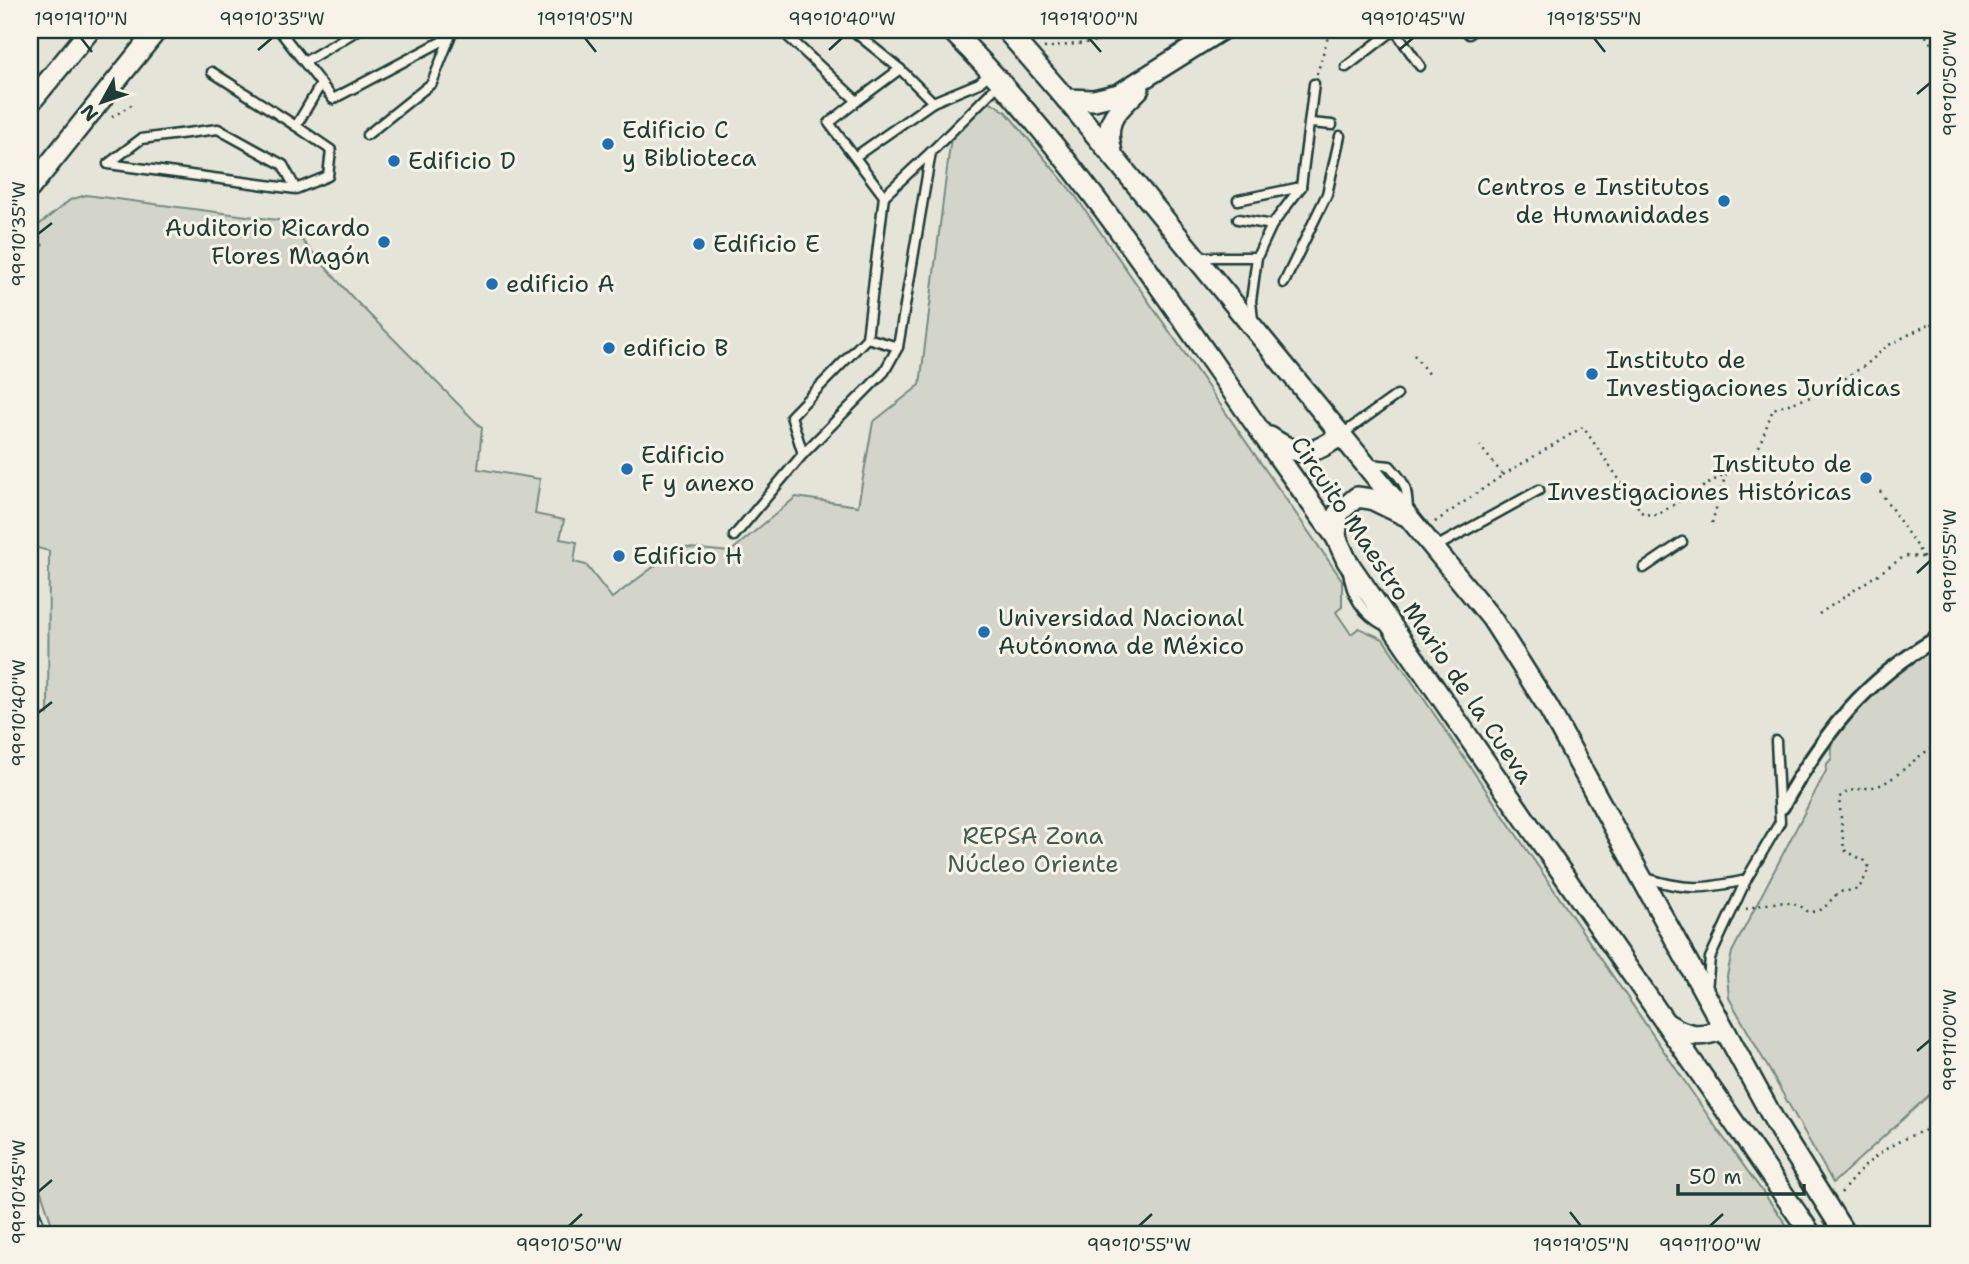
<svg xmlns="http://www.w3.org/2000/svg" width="1969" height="1264" font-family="'Shantell Sans',sans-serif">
  <rect width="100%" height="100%" fill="#f7f3e8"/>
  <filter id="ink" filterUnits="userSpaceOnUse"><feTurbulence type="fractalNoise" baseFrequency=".0143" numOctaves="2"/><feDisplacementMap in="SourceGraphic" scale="14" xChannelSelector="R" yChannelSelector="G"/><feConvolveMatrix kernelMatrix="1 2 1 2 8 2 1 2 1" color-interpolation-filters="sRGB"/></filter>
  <g filter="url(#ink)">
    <rect fill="#e5e4d9" x="30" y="30" width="1909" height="1204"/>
    <g fill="#d3d5ca" stroke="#79897f" stroke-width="2">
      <polygon points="991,102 1006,112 1074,194 1342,580 1342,607 1336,612 1351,634 1359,628 1383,639 1715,1126 1793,1234 55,1234 30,1158 30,715 48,714 49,551 30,546 30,260 43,245 30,232 70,200 86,195 285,221 352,297 482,428 478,469 540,479 535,514 564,520 560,539 577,542 574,562 586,565 612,598 680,547 730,552 796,497 858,506 873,422 920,385 951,137 983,104"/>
      <path d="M1939 640V1086L1833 1183 1729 998 1727 976 1732 952 1826 771 1827 764 1832 758C1825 720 1908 657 1939 640Z"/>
    </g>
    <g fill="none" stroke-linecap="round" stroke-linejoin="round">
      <defs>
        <g id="service">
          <polyline points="279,30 333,99 450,37 451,30"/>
          <polyline points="781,30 857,101 829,123 884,196 867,338 791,416 803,454"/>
          <polyline points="852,30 900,69 933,102 979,83 990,73"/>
          <polyline points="1395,30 1420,66"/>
          <polyline points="1466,30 1469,34"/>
          <polyline points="306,61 358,30"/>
          <polyline points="1346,67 1394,30"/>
          <polyline points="212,72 296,126"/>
          <polyline points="857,101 900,69"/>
          <polyline points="1311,123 1332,125"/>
          <polyline points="367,135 432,83 450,37"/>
          <polyline points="856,156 933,102"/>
          <polyline points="296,189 283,165 218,129 141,139 108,164 296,189 328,176 331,150 296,126 321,84"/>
          <polyline points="884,196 931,152"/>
          <polyline points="1238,200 1301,187"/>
          <polyline points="1238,219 1272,225"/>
          <polyline points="1197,257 1257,257"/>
          <polyline points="1284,283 1327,194 1340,136"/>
          <polyline points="1253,320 1251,301 1257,257 1272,225 1301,187 1314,84"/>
          <polyline points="867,338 898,347"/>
          <polyline points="1341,435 1397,395"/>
          <path d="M1370 464 1390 466C1406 484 1407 487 1408 510"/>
          <polyline points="734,536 803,454 884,372 898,347 931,152 1000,83"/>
          <polyline points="1434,548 1539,490"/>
          <polyline points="1644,568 1682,542"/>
          <path d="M1348 571C1351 596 1362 614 1385 626"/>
          <path d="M1646 878C1687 891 1705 889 1746 880"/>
          <polyline points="1707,990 1710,958 1746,880 1780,822 1776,741"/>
        </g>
        <path id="pedestrian" d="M1782 807C1824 733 1864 680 1939 637"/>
        <g id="tertiary">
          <path d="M951 30C1102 181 1209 367 1336 537L1347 561 1811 1234"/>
          <polyline points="1006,30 1066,99 1492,619 1548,707 1779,1129 1845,1234"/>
          <polyline points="1066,99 1094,100 1119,94 1221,30"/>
          <polyline points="30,103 90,30"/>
          <path d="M1112 152C1103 118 1117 112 1139 89"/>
          <polyline points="30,188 157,30"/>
          <path d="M1270 437C1301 458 1311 456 1341 435"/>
          <polyline points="1336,537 1338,513 1357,497 1371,499 1404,515"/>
          <path d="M1666 1023C1688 1037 1700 1038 1724 1029"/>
          <polyline points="30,1216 36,1234"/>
        </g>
      </defs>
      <use href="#service" stroke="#1f3d34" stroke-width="13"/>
      <use href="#pedestrian" stroke="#1f3d34" stroke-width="18"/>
      <use href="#tertiary" stroke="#1f3d34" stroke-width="24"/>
      <g stroke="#1f3d34" stroke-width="2.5" stroke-dasharray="2 5" stroke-linecap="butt">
        <polyline points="1922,30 1939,56"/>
        <polyline points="1044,48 1092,42 1137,30"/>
        <polyline points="1317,74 1330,30"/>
        <polyline points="112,117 133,104"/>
        <polyline points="1932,323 1939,336"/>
        <polyline points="1414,355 1429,375"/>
        <polyline points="1503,475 1583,427 1643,514 1657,515 1726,473"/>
        <polyline points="1880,491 1924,558"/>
        <polyline points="1435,522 1503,475 1480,446"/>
        <polyline points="1712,523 1726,473 1753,463 1773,409 1823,393 1867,364 1887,346 1939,319"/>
        <polyline points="1819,614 1905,556 1939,558"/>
        <path d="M1746 909C1765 904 1793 896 1808 912 1824 912 1824 907 1835 896 1850 882 1856 905 1869 867L1865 861 1844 850 1839 798C1849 787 1866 790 1880 785 1901 776 1916 754 1939 745"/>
        <path d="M1841 1193C1870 1156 1894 1139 1939 1126"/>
      </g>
      <use href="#service" stroke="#f7f3e8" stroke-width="8"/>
      <use href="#pedestrian" stroke="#f7f3e8" stroke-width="12"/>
      <use href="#tertiary" stroke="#f7f3e8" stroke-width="19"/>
    </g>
  </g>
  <path fill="none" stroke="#1f3d34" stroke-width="2.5" d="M81 38 92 52M585 38 596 52M1089 38 1101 52M1594 38 1605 52M258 50 272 38M829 50 842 38M1399 50 1413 38M1917 94 1930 83M38 234 52 223M1917 573 1930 561M38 713 52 702M1917 1051 1930 1040M38 1192 52 1180M1570 1212 1581 1226M569 1226 582 1214M1139 1226 1152 1214M1710 1226 1723 1214"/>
  <g fill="#1f6fb2" stroke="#f7f3e8" stroke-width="2.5">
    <circle cx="608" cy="144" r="7"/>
    <circle cx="394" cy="161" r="7"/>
    <circle cx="1724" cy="201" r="7"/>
    <circle cx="384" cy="242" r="7"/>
    <circle cx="699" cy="244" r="7"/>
    <circle cx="492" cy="284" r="7"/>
    <circle cx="609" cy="348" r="7"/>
    <circle cx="1592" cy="374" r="7"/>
    <circle cx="627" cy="469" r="7"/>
    <circle cx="1866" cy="478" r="7"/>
    <circle cx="619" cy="556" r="7"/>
    <circle cx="984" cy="632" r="7"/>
  </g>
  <g text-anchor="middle" stroke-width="6" stroke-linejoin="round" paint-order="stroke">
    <g font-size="24" fill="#1f3d34" stroke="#f7f3e8" text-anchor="start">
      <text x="622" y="138">Edificio C<tspan x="622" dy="28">y Biblioteca</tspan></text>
      <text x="408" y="169">Edificio D</text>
      <text x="1710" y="195" text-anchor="end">Centros e Institutos<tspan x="1710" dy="28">de Humanidades</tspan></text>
      <text x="370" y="236" text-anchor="end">Auditorio Ricardo<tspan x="370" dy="28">Flores Magón</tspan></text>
      <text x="713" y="252">Edificio E</text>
      <text x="506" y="292">edificio A</text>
      <text x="623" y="356">edificio B</text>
      <text x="1606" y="368">Instituto de<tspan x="1606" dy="28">Investigaciones Jurídicas</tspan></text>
      <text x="641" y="463">Edificio<tspan x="641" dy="28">F y anexo</tspan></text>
      <text x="1852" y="472" text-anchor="end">Instituto de<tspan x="1852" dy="28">Investigaciones Históricas</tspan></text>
      <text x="633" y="564">Edificio H</text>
      <text x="998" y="626">Universidad Nacional<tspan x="998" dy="28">Autónoma de México</tspan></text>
    </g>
    <g font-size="24" fill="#1f3d34" stroke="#f7f3e8">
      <text transform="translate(1412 610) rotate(56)" y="8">Circuito Maestro Mario de la Cueva</text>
    </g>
    <g font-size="24" fill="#435b52" stroke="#f7f3e8">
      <text x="1033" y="844">REPSA Zona<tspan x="1033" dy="28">Núcleo Oriente</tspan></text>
    </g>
  </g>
  <rect width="1969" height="1264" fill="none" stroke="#f7f3e8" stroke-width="77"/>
  <g transform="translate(102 102) rotate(230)" stroke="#f7f3e8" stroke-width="5" paint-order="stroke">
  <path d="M0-5L12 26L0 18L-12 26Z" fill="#1f3d34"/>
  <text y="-10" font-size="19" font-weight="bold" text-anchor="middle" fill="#1f3d34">N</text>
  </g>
  <path d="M1678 1184v10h126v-10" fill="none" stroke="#1f3d34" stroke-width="3.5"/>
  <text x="1689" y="1184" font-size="21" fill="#1f3d34" stroke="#f7f3e8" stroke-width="5" paint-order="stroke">50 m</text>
  <rect x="38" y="38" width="1892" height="1188" fill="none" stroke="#1f3d34" stroke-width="2.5"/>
  <g font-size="18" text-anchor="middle" fill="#1f3d34">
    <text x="81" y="25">19°19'10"N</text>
    <text x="272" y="25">99°10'35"W</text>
    <text x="585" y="25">19°19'05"N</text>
    <text x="842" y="25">99°10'40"W</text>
    <text x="1089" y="25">19°19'00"N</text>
    <text x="1413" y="25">99°10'45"W</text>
    <text x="1594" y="25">19°18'55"N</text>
    <text transform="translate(1950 83) rotate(-90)" y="6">99°10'50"W</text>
    <text transform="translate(19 234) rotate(-90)" y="6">99°10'35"W</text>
    <text transform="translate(1950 561) rotate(-90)" y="6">99°10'55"W</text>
    <text transform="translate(19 713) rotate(-90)" y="6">99°10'40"W</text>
    <text transform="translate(1950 1040) rotate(-90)" y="6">99°11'00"W</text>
    <text transform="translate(19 1192) rotate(-90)" y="6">99°10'45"W</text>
    <text x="569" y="1251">99°10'50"W</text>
    <text x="1139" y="1251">99°10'55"W</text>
    <text x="1581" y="1251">19°19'05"N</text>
    <text x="1710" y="1251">99°11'00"W</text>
  </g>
</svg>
